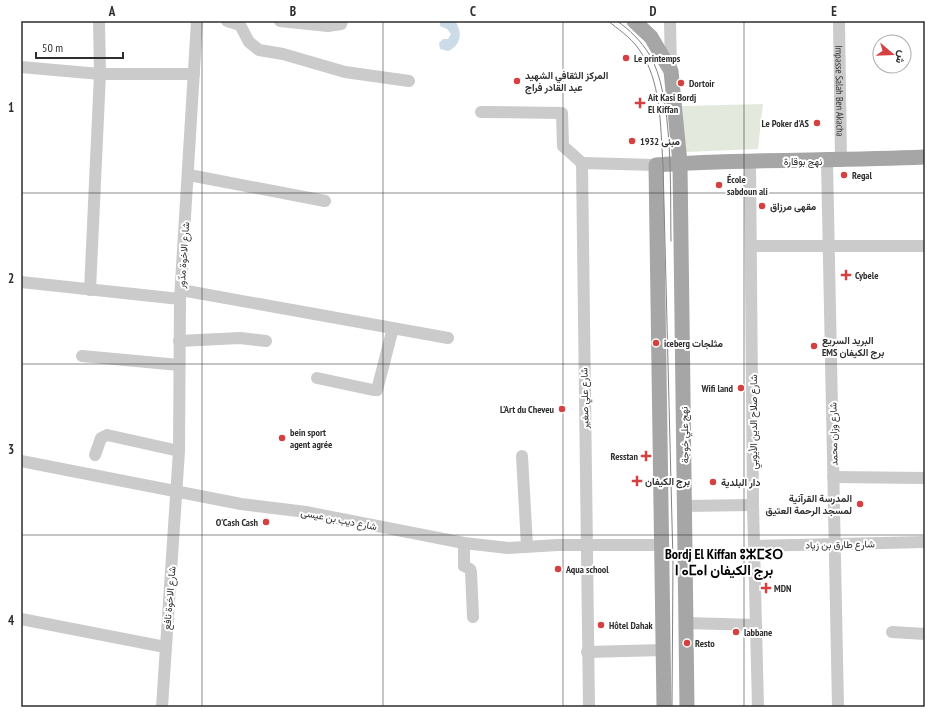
<svg xmlns="http://www.w3.org/2000/svg" width="946" height="728" font-family="'PT Sans Narrow',Vazirmatn,'Noto Sans Tifinagh',sans-serif">
  <rect width="100%" height="100%" fill="#fff"/>
  <polygon fill="#e3eadd" points="763,104 758,149 686,152 682,106"/>
  <path fill="#cbdbe8" d="M440 21H455C463 32 461 46 448 51L440 49 439 43 443 39H448L451 34 447 29 440 26Z"/>
  <g fill="none" stroke-linecap="round" stroke-linejoin="round">
    <g stroke="#cbcbcb" stroke-width="12">
      <polyline points="227,21 240,25 249,42 259,50 283,54 345,72 409,81"/>
      <polyline points="280,21 328,26 341,24 342,21"/>
      <polyline points="670,21 671,71"/>
      <path id="s1" d="M839 21 841 161"/>
      <polyline points="21,67 100,74 194,74"/>
      <polyline points="481,112 562,113 563,146 582,163"/>
      <polyline points="750,161 753,505 758,707"/>
      <polyline points="827,161 838,707"/>
      <polyline points="189,175 325,201"/>
      <polyline points="752,246 925,246"/>
      <polyline points="21,282 180,299"/>
      <polyline points="90,290 100,74 99,21"/>
      <polyline points="181,290 448,338"/>
      <polyline points="179,341 240,338 266,341"/>
      <polyline points="82,356 179,365"/>
      <polyline points="317,378 373,390 377,390 393,328"/>
      <polyline points="95,455 101,438 107,435 179,451"/>
      <polyline points="522,456 527,546"/>
      <polyline points="21,461 241,504 306,512 464,543 508,548 558,545 660,545"/>
      <polyline points="833,477 925,478"/>
      <polyline points="685,506 753,505"/>
      <polyline points="464,543 464,566 470,569 471,572 473,617"/>
      <polyline points="755,546 925,542"/>
      <polyline points="21,619 165,647"/>
      <polyline points="686,623 756,625"/>
      <polyline points="892,632 925,634"/>
      <polyline points="587,652 663,650"/>
      <polyline points="162,707 179,451 180,299 197,21"/>
      <polyline points="589,707 582,163 656,165"/>
    </g>
    <g stroke="#a6a6a6" stroke-width="15">
      <polyline points="634,21 651,37 671,71 680,163 687,707"/>
      <path d="M664 707 656 165C745 159 835 161 925 157"/>
    </g>
    <g stroke="#838383" stroke-width="1">
      <path d="M608 21C618 29 630 37 638 48 662 80 660 126 663 164L673 562 672 707"/>
      <path d="M617 21C630 30 641 41 649 54 674 93 670 193 671 241"/>
    </g>
  </g>
  <path fill="none" stroke="#2e2e2e" stroke-width="1" stroke-opacity="0.55" d="M202 21V707M383 21V707M563 21V707M744 21V707M21 193H925M21 364H925M21 535H925"/>
  <g fill="#d54140" stroke="#fff" stroke-width="1.5">
    <circle cx="626" cy="58" r="4"/>
    <circle cx="517" cy="81" r="4"/>
    <circle cx="681" cy="83" r="4"/>
    <path d="M638 97h4v4h4v4h-4v4h-4v-4h-4v-4h4z"/>
    <circle cx="817" cy="123" r="4"/>
    <circle cx="632" cy="141" r="4"/>
    <circle cx="844" cy="175" r="4"/>
    <circle cx="719" cy="185" r="4"/>
    <circle cx="762" cy="206" r="4"/>
    <path d="M844 269h4v4h4v4h-4v4h-4v-4h-4v-4h4z"/>
    <circle cx="656" cy="343" r="4"/>
    <circle cx="814" cy="346" r="4"/>
    <circle cx="741" cy="388" r="4"/>
    <circle cx="562" cy="409" r="4"/>
    <circle cx="282" cy="438" r="4"/>
    <path d="M644 450h4v4h4v4h-4v4h-4v-4h-4v-4h4z"/>
    <path d="M635 475h4v4h4v4h-4v4h-4v-4h-4v-4h4z"/>
    <circle cx="713" cy="482" r="4"/>
    <circle cx="860" cy="504" r="4"/>
    <circle cx="266" cy="522" r="4"/>
    <circle cx="558" cy="569" r="4"/>
    <path d="M764 582h4v4h4v4h-4v4h-4v-4h-4v-4h4z"/>
    <circle cx="601" cy="625" r="4"/>
    <circle cx="736" cy="632" r="4"/>
    <circle cx="687" cy="643" r="4"/>
  </g>
  <g text-anchor="middle" stroke-width="4" stroke-linejoin="round" paint-order="stroke">
    <g font-size="10" font-weight="bold" fill="#2e2e2e" stroke="#fff" text-anchor="start">
      <text x="634" y="62">Le printemps</text>
      <text x="525" y="79">المركز الثقافي الشهيد<tspan x="525" dy="12">عبد القادر فراج</tspan></text>
      <text x="689" y="87">Dortoir</text>
      <text x="648" y="101">Ait Kasi Bordj<tspan x="648" dy="12">El Kiffan</tspan></text>
      <text x="809" y="127" text-anchor="end">Le Poker d'AS</text>
      <text x="640" y="145">مبنى 1932</text>
      <text x="852" y="179">Regal</text>
      <text x="727" y="183">École<tspan x="727" dy="12">sabdoun ali</tspan></text>
      <text x="770" y="210">مقهى مرزاق</text>
      <text x="855" y="279">Cybele</text>
      <text x="822" y="344">البريد السريع<tspan x="822" dy="12">EMS برج الكيفان</tspan></text>
      <text x="664" y="347">iceberg مثلجات</text>
      <text x="733" y="392" text-anchor="end">Wifi land</text>
      <text x="554" y="413" text-anchor="end">L'Art du Cheveu</text>
      <text x="290" y="436">bein sport<tspan x="290" dy="12">agent agrée</tspan></text>
      <text x="638" y="460" text-anchor="end">Resstan</text>
      <text x="645" y="485">برج الكيفان</text>
      <text x="721" y="486">دار البلدية</text>
      <text x="852" y="502" text-anchor="end">المدرسة القرآنية<tspan x="852" dy="12">لمسجد الرحمة العتيق</tspan></text>
      <text x="258" y="526" text-anchor="end">O'Cash Cash</text>
      <text x="566" y="573">Aqua school</text>
      <text x="774" y="592">MDN</text>
      <text x="609" y="629">Hôtel Dahak</text>
      <text x="744" y="636">labbane</text>
      <text x="695" y="647">Resto</text>
    </g>
    <g font-size="10" fill="#2e2e2e" stroke="#fff">
      <text dy="4" stroke="none"><textPath href="#s1" startOffset="70">Impasse Salah Ben Akacha</textPath></text>
      <text x="803" y="165">نهج بوقارة</text>
      <text transform="translate(183 255) rotate(-86)" y="4">شارع الاخوة مدّور</text>
      <text transform="translate(584 398) rotate(-91)" y="4">شارع علي صغير</text>
      <text transform="translate(753 422) rotate(-90)" y="4">شارع صلاح الدين الأيوبي</text>
      <text transform="translate(833 434) rotate(-91)" y="4">شارع وزان محمد</text>
      <text transform="translate(684 435) rotate(-91)" y="4">نهج علي خوجة</text>
      <text transform="translate(339 519) rotate(11)" y="4">شارع ديب بن عيسى</text>
      <text transform="translate(840 544) rotate(-1)" y="4">شارع طارق بن زياد</text>
      <text transform="translate(169 598) rotate(-85)" y="4">شارع الاخوة نافع</text>
    </g>
    <g font-size="14" font-weight="bold" fill="#000" stroke="#fff">
      <text x="724" y="559">Bordj El Kiffan ⵓⵣⵎⵉⵔ<tspan x="724" dy="16">ⵏ ⴰⵎⴰⵏ برج الكيفان</tspan></text>
    </g>
  </g>
  <rect width="946" height="728" fill="none" stroke="#ffffff" stroke-width="44"/>
  <g transform="translate(892 54) rotate(109)"><circle r="19" fill="#ffffff" stroke="#ababab"/>
  <path d="M0-3L7 15L0 10L-7 15Z" fill="#d54140"/>
  <text y="-6" font-size="11" font-weight="bold" text-anchor="middle" fill="#2e2e2e">ش</text>
  </g>
  <path d="M36 52v6h87v-6" fill="none" stroke="#2e2e2e" stroke-width="2"/>
  <text x="42" y="52" font-size="12" fill="#2e2e2e" stroke="#ffffff" stroke-width="3" paint-order="stroke">50 m</text>
  <rect x="22" y="22" width="902" height="684" fill="none" stroke="#2e2e2e" stroke-width="1.5"/>
  <g font-size="13" text-anchor="middle" font-weight="bold" fill="#2e2e2e">
    <text x="112" y="16">A</text>
    <text x="293" y="16">B</text>
    <text x="473" y="16">C</text>
    <text x="653" y="16">D</text>
    <text x="834" y="16">E</text>
    <text x="11" y="112">1</text>
    <text x="11" y="283">2</text>
    <text x="11" y="454">3</text>
    <text x="11" y="625">4</text>
  </g>
</svg>
